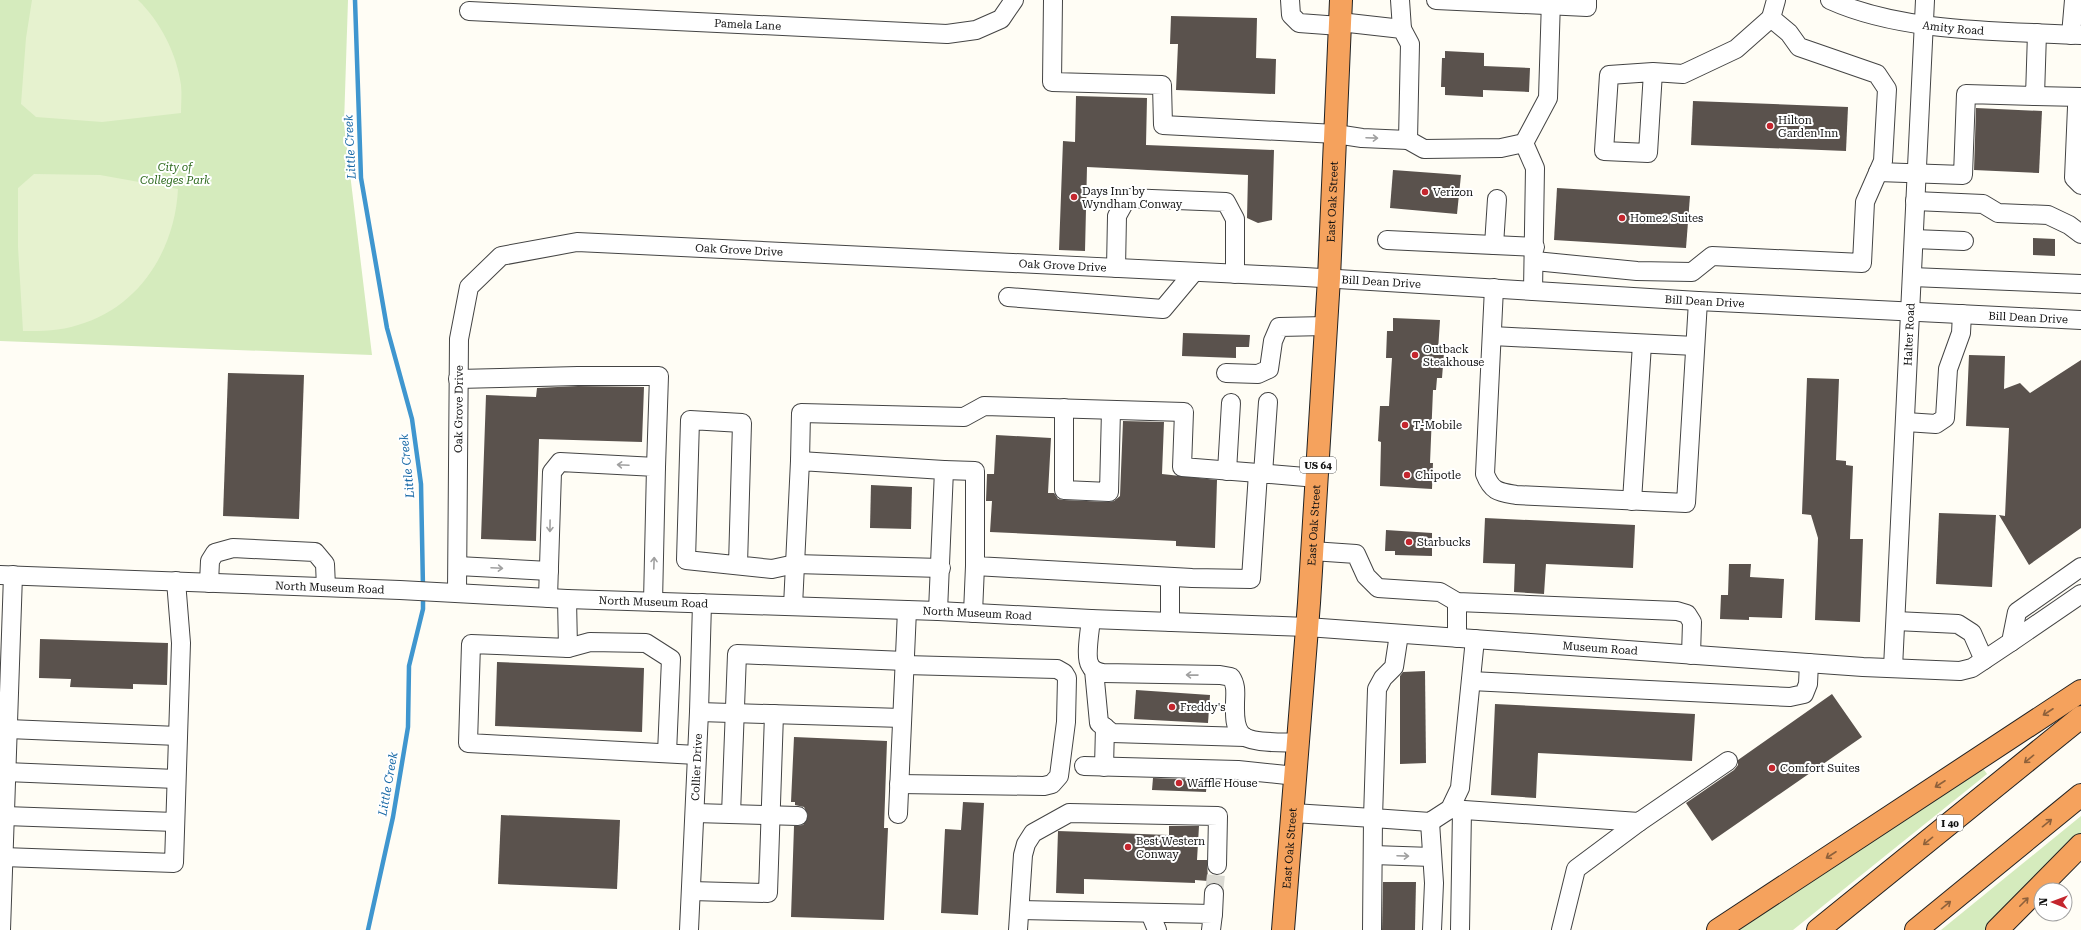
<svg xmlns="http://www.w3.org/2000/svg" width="2081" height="930" font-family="'Roboto Serif',serif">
  <rect width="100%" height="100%" fill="#fffdf5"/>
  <g fill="#d5ebbd">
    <polygon points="0,0 348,0 344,124 372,355 0,341"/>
    <polygon points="1982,767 1987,774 1793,930 1738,930"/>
    <polygon points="2081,816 2081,834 1990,930 1941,930"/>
  </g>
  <g fill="#e6f2cf">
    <path d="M32 0H138C160 21 177 54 181 85 182 94 181 104 181 113L102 122 36 117 21 104 26 38Z"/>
    <path d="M34 174 100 175 178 189C175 250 139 308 78 325 60 331 42 331 23 331L18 247V188Z"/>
  </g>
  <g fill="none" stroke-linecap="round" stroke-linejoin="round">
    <g stroke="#3f96cf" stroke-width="4.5">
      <polyline points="355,0 361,178 387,328 412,419 421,484 423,588"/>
      <polyline points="368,930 393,817 408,727 409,666 423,609 423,595"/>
    </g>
  </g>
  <g fill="#5a524d">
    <polygon points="1171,16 1257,18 1256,58 1276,59 1275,94 1176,90 1178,44 1170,44"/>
    <polygon points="1445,51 1484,53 1484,66 1530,68 1529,92 1483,90 1483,97 1445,95 1445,87 1441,87 1442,58 1445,58"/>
    <polygon points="1076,96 1147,98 1146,145 1274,150 1272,220 1258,223 1247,218 1248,175 1087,167 1085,251 1059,250 1063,141 1075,142"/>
    <polygon points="1693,101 1848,107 1846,151 1691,145"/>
    <polygon points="1976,108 2042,111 2039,173 1974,170"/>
    <polygon points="1393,170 1461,175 1457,214 1390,208"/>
    <polygon points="1557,188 1690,196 1686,248 1554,240"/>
    <polygon points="2033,238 2055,239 2055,256 2033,255"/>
    <polygon points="1393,318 1440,320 1438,351 1444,352 1442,378 1437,378 1436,390 1433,390 1430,463 1433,463 1432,489 1380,486 1381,442 1378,441 1380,406 1389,406 1392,358 1386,358 1387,331 1393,331"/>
    <polygon points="1183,333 1250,335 1249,347 1236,347 1236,358 1182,356"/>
    <polygon points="1969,355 2005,356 2004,389 2020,383 2030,393 2081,360 2081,528 2029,565 1999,515 2005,516 2009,428 1966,426"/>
    <polygon points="228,373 304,375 299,519 223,516"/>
    <polygon points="1807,378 1839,379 1836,460 1846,461 1846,465 1853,466 1850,539 1863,539 1860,622 1815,620 1818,538 1811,515 1802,514"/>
    <polygon points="578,386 644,387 642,442 539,439 536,541 481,539 486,395 536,397 537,388"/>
    <polygon points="1123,421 1164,422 1162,474 1217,480 1215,548 1176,546 1176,541 990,532 992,501 986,501 987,474 994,474 996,435 1051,438 1048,493 1054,493 1058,499 1064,500 1109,502 1114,501 1120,496"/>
    <polygon points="871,485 912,487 911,529 870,528"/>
    <polygon points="1939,513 1996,515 1992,587 1936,584"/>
    <polygon points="1485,518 1635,525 1633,568 1546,564 1544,594 1514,592 1515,564 1483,563"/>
    <polygon points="1386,530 1432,533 1432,556 1395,555 1395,551 1385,551"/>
    <polygon points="1729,564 1751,564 1750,577 1784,579 1782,618 1749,617 1749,620 1720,619 1721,595 1728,595"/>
    <polygon points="40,639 168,643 167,685 133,684 133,689 70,687 71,679 39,678"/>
    <polygon points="497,662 644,668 642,732 495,726"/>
    <polygon points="1425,671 1426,763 1400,764 1400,676 1403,672"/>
    <polygon points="1136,690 1210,695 1208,723 1134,719"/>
    <polygon points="1832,694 1862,737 1712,841 1686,803 1734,770 1738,765 1738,760"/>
    <polygon points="1495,704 1695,714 1692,761 1538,753 1536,798 1491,795"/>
    <polygon points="794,737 887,741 884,828 888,828 884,920 791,917 794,826 803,825 808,816 804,807 795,805 795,802 791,802"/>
    <polygon points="1153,778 1207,780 1206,792 1152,790"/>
    <polygon points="963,802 984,803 978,915 941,913 945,829 961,830"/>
    <polygon points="501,815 620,820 617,889 498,884"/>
    <polygon points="1169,826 1199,826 1197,860 1207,860 1208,881 1195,880 1195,883 1084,879 1084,894 1056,893 1058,831 1169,835"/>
    <polygon points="1383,882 1416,882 1415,930 1382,930"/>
  </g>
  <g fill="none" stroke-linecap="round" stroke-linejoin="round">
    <polyline stroke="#dbdad3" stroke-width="18" stroke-dasharray="18 9" stroke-linecap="butt" points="1214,893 1217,865"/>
    <defs>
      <g id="minor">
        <polyline points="1053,0 1052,82 1162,85 1163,125 1336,134 1362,138 1408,140"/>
        <polyline points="1290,0 1291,15 1299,23 1340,26"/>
        <polyline points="1400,0 1402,29"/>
        <polyline points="1436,0 1587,7 1587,0"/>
        <path id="s1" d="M1830 0C1903 33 2002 31 2081 35"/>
        <path id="s2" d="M469 11 947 34 976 30 1001 19 1014 0"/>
        <polyline points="1340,22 1402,29 1410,44 1408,140 1424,149 1501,148 1524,143 1548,98 1551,0"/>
        <polyline points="2071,35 2074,0"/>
        <polyline points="1653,72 1648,153 1604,151 1609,75 1653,72 1683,74 1736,49 1771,18"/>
        <polyline points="2035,96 2081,97"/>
        <polyline points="2081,102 2077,107 2074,178 2081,185"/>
        <polyline points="1524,143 1535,168 1533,291"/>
        <polyline points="1878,172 1963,175 1966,94 2035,96 2037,33"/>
        <polyline points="1915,201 1983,204 1998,213 2048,215 2069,225 2081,234"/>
        <polyline points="1914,239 1964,241"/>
        <polyline points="1387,240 1535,247"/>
        <polyline points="1494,245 1497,199"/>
        <polyline points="1535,261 1637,271 1692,272 1712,256 1862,263 1865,202 1883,161 1887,89 1877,74 1799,47 1789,33 1771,18 1776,0"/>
        <polyline points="1116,268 1117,216 1127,198 1226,202 1235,219 1235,274"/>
        <polyline points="1912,277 2081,284"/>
        <path d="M1494 288 1485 474C1492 492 1499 492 1516 495L1686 503 1698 301"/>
        <polyline points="1008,297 1163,309 1194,272"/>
        <polyline points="1492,336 1695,346"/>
        <polyline points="1226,373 1258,374 1269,369 1273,341 1279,327 1326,326"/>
        <polyline points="458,379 578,376 659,376 656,467"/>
        <polyline points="1064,408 1064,490 1109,492 1111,410"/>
        <polyline points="1906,422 1936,424 1945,418 1948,369 1961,333 1962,314"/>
        <polyline points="800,461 801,413 964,417 984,406 1184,412 1182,467 1258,473"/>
        <polyline points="944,470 975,471 975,566 1192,578 1251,579 1258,473 1317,478"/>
        <polyline points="1227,471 1231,403"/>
        <polyline points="1263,474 1268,402"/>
        <polyline points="1632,501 1642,344"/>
        <polyline points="1312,551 1356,554 1366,576 1378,588 1440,592 1457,602 1677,611 1687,614 1692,622 1691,655"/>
        <polyline points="738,565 742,423 690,420 686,560 772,569 795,564 941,568"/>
        <polyline points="458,566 549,571"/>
        <path id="s3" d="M0 575 400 590 567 599 938 611 1091 619 1307 627 1863 667 1960 671 1972 668 2011 642 2017 612 2081 567"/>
        <polyline points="1170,577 1170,622"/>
        <polyline points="209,583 210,561 215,553 233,548 315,552 325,564 326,587"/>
        <path id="s4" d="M457 592 459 339 469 287 501 256 577 242 1305 277 1698 301 2081 320"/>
        <polyline points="548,598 552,472 560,462 656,467 653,602"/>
        <polyline points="567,599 568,648 471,644 468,743 697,755"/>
        <polyline points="793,606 800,461 944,470 938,611"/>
        <polyline points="973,613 975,566"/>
        <path d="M1091 619C1090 630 1085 657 1090 665 1092 670 1098 672 1103 673L1220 675 1231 677C1237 686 1235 694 1235 704 1235 714 1234 726 1241 734 1249 744 1285 742 1298 743"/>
        <polyline points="1896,621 1958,624 1972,633 1984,660"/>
        <polyline points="1399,634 1394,667 1383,678 1377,689 1373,818 1430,822 1450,809 1460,788 1475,639"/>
        <polyline points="1457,638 1457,602"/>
        <polyline points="2011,642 2081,594"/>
        <polyline points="568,648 590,642 646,643 671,659 667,753"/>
        <path id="s5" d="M1893 668 1925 0"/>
        <polyline points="1094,670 1099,723 1112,733 1245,737"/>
        <polyline points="1471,681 1790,697 1804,694 1808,684 1809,663"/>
        <polyline points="699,712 902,718"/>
        <polyline points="8,729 178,736"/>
        <polyline points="1084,766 1238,770 1296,776"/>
        <polyline points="1104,767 1105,727"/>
        <polyline points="6,772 176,779"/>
        <polyline points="899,784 1044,786 1052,784 1059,776 1066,722 1067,678 1064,673 1057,669 905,665"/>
        <polyline points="1450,809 1639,822 1728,761"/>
        <polyline points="695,813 798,816"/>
        <polyline points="1293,813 1373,818 1372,930"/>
        <polyline points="731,814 737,654 905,661"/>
        <polyline points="898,814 907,610"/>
        <polyline points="5,816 175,822"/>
        <polyline points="1430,822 1434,883 1432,930"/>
        <polyline points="1373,855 1432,857"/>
        <polyline points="3,857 174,863 181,643 176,581"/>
        <polyline points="691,891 768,893 774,714"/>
        <polyline points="1020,910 1213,914 1211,930"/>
        <polyline points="1150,913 1157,930"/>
        <polyline points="1213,914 1214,893"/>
        <polyline points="1,930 13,575"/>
        <path id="s6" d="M689 930 699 712 702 603"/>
        <polyline points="1018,930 1023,855 1026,844 1033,833 1069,813 1218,816 1217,865"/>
        <polyline points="1460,930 1462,810"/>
        <polyline points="1561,930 1576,869 1639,822"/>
      </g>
      <g id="highway">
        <path id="s7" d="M1283 930 1309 603 1329 278 1341 0"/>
        <polyline points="1718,930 2081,691"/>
        <polyline points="1818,930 2081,717"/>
        <polyline points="1916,930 2081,795"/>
        <polyline points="1997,930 2081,845"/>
      </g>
    </defs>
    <use href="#minor" stroke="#444" stroke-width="20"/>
    <use href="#highway" stroke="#222" stroke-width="24"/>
    <use href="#minor" stroke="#fff" stroke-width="18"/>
    <use href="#highway" stroke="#f5a25d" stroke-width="22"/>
  </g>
  <defs><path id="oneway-shaft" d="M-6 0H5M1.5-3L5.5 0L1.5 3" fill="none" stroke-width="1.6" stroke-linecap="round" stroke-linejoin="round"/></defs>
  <g stroke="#a0a0a0">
    <use href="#oneway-shaft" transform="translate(1372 138) rotate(2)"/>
    <use href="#oneway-shaft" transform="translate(623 465) rotate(-177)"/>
    <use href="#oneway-shaft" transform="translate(550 526) rotate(91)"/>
    <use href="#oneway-shaft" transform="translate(654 563) rotate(-88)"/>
    <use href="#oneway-shaft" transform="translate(497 568) rotate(3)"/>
    <use href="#oneway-shaft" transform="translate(1192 675) rotate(-179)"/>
    <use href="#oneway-shaft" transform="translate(1403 856) rotate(2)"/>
  </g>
  <g stroke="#8e613b">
    <use href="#oneway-shaft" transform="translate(2048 712) rotate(147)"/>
    <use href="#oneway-shaft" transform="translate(2029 759) rotate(141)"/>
    <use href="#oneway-shaft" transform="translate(1940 784) rotate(147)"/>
    <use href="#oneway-shaft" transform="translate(2047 823) rotate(-39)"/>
    <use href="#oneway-shaft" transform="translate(1928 841) rotate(141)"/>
    <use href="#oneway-shaft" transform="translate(1831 855) rotate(147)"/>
    <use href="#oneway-shaft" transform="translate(2024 902) rotate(-45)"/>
    <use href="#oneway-shaft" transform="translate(1946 905) rotate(-39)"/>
  </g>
  <g fill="#c4262e" stroke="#fff" stroke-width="1.5">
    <circle cx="1770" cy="126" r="4"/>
    <circle cx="1425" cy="192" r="4"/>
    <circle cx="1074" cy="197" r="4"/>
    <circle cx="1622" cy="218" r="4"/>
    <circle cx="1415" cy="355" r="4"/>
    <circle cx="1405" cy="425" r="4"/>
    <circle cx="1407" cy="475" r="4"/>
    <circle cx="1409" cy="542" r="4"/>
    <circle cx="1172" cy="707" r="4"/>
    <circle cx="1772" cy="768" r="4"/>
    <circle cx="1179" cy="783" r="4"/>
    <circle cx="1128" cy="847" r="4"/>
  </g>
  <g text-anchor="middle" stroke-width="4" stroke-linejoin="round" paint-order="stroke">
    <g fill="#fff" stroke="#585858" stroke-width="1">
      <rect x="1300" y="457" width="36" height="16" rx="3"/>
      <rect x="1937" y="815" width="26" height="16" rx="3"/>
    </g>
    <g font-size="10" font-weight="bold" fill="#111">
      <text x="1318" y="469">US 64</text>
      <text x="1950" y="827">I 40</text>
    </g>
    <g font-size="11" fill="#111" stroke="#fff">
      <text dy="4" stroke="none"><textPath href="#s2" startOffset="279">Pamela Lane</textPath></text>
      <text dy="4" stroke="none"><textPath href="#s1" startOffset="127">Amity Road</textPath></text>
      <text dy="4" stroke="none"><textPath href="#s7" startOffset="730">East Oak Street</textPath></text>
      <text dy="4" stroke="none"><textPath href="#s4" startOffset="590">Oak Grove Drive</textPath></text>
      <text dy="4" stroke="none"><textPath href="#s4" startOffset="914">Oak Grove Drive</textPath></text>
      <text dy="4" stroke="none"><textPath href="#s4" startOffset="1233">Bill Dean Drive</textPath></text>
      <text dy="4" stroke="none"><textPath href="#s4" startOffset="1557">Bill Dean Drive</textPath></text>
      <text dy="4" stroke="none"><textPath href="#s4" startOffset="1881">Bill Dean Drive</textPath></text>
      <text dy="4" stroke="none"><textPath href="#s5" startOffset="334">Halter Road</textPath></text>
      <text dy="4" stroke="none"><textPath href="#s4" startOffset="183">Oak Grove Drive</textPath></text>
      <text dy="4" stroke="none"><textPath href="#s7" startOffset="406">East Oak Street</textPath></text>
      <text dy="4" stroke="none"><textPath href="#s3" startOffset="330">North Museum Road</textPath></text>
      <text dy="4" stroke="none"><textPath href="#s3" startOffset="654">North Museum Road</textPath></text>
      <text dy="4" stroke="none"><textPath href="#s3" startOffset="978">North Museum Road</textPath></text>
      <text dy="4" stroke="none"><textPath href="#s3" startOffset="1602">Museum Road</textPath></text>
      <text dy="4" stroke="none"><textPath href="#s6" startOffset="163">Collier Drive</textPath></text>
      <text dy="4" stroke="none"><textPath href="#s7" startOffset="82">East Oak Street</textPath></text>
    </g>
    <g font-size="11" fill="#111" stroke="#fff" text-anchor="start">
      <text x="1778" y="124">Hilton<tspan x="1778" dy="13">Garden Inn</tspan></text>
      <text x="1082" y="195">Days Inn by<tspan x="1082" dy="13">Wyndham Conway</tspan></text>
      <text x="1433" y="196">Verizon</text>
      <text x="1630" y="222">Home2 Suites</text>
      <text x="1423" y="353">Outback<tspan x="1423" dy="13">Steakhouse</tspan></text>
      <text x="1413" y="429">T-Mobile</text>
      <text x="1415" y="479">Chipotle</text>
      <text x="1417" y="546">Starbucks</text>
      <text x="1180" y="711">Freddy's</text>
      <text x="1780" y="772">Comfort Suites</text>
      <text x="1187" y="787">Waffle House</text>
      <text x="1136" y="845">Best Western<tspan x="1136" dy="13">Conway</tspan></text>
    </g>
    <g font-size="11" font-style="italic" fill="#2f6b1f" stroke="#fff">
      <text x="175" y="171">City of<tspan x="175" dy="13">Colleges Park</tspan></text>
    </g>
    <g font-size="12" font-style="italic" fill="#1768a6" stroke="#fff">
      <text transform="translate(350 147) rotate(-93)" y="4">Little Creek</text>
      <text transform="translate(407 466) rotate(-96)" y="4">Little Creek</text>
      <text transform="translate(388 784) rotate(-80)" y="4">Little Creek</text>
    </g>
  </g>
  <g transform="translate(2053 902) rotate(271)"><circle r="19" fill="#ffffff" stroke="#a0a0a0"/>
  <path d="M0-3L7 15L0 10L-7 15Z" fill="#c4262e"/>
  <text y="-6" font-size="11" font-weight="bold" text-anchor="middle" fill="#111111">N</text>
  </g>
</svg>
